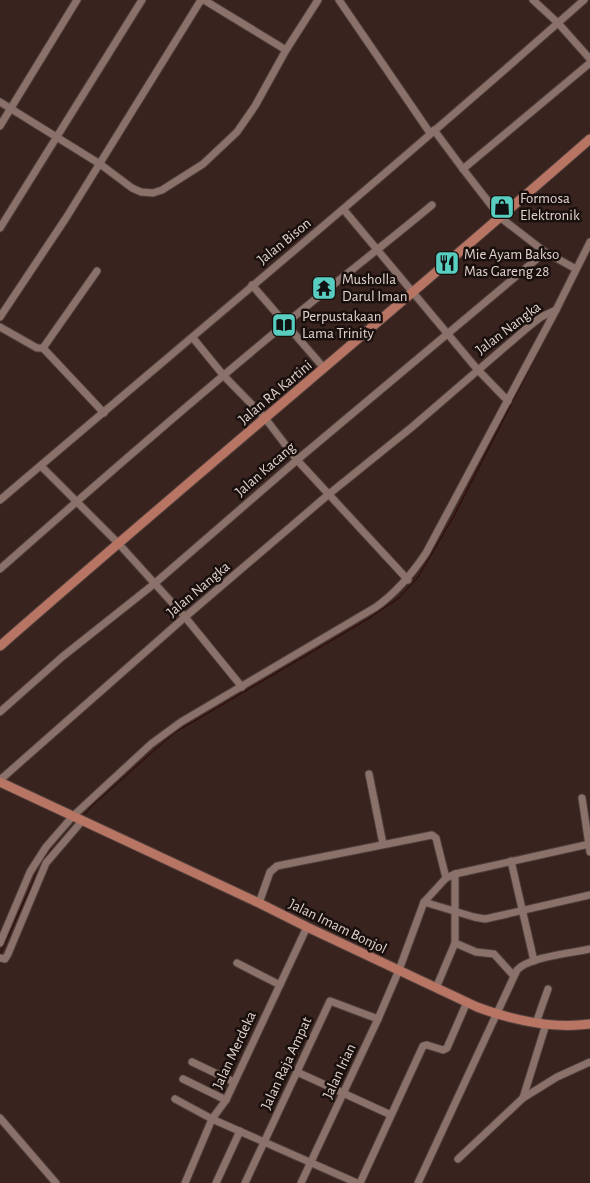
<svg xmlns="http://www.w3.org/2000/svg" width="590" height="1183" font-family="'Alegreya Sans',sans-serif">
  <rect width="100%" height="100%" fill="#38231e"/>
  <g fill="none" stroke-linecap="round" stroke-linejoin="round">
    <g stroke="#2f0600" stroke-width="1">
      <polyline points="565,301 590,251"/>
      <polyline points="83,816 94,804 174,733 368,619 399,598 418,577 454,516 556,317"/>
      <polyline points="0,954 44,858 73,826"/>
      <polyline points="41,1161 50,1171"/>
    </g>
    <defs>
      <g id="minor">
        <polyline points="204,0 286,50"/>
        <polyline points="339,0 430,133"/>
        <polyline points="533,0 558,23 590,59"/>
        <polyline points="0,102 100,164 132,188 141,192 153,193 162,190 203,164 237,132 255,106 286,50 318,0"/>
        <polyline points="0,126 77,0"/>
        <polyline points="434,130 463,169 501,218 545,252 576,269"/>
        <polyline points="463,169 590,63"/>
        <polyline points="344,210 477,369 508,401"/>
        <polyline points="0,228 142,0"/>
        <polyline points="252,285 324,368"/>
        <polyline points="0,317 66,218 201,0"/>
        <polyline points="0,327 37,348 43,348 97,271"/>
        <polyline points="193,338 224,376 265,418 297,460 408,580"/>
        <polyline points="43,348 104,413"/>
        <polyline points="41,466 118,543 185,617 242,687"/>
        <path d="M0 500C195 334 392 170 584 0"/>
        <path d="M0 569C94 486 188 404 285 324 333 284 383 246 432 205"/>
        <polyline points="0,712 62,657 154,584 297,460 545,252"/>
        <polyline points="369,774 383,844"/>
        <polyline points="0,780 185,617 329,494 412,427 527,328 541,317 556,310"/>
        <polyline points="582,798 590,852"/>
        <polyline points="511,861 534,961"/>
        <polyline points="424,902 474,917 485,919 590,895"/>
        <polyline points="259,903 270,872 277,866 432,835 436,838 446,878"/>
        <path d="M0 943 30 872 46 847 73 816 151 744 181 722 376 607C397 592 412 574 426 553L556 310 590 242"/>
        <polyline points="455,943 476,952 494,954 513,975"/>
        <polyline points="0,958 5,959 8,954 46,863 82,821"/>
        <polyline points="237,963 280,985"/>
        <polyline points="436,988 455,943 455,874"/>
        <polyline points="536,1023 548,989"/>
        <polyline points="192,1062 234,1082"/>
        <polyline points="297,1072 391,1115"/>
        <polyline points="183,1079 226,1100"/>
        <polyline points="523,1098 546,1024"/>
        <polyline points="175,1099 212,1119 357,1183"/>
        <polyline points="0,1118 56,1183"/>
        <polyline points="458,1159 523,1098 557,1077 590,1062"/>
        <polyline points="185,1183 212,1119 226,1100 307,927"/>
        <polyline points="216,1183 240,1131"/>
        <polyline points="245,1183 330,1001 378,1019"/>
        <polyline points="301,1183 378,1019 399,970 424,902 446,878 455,874 590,844"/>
        <polyline points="360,1183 423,1046 427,1045 443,1050 447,1048 467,1002"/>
        <path d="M418 1183 517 970C529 957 572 953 590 949"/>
      </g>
      <g id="major">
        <path d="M0 646C195 475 395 310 590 139"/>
        <path d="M0 782 259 903 307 927 477 1007C512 1020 553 1029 590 1024"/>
      </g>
    </defs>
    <use href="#minor" stroke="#503f3b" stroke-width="9"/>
    <use href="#major" stroke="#503f3b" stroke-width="11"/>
    <use href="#minor" stroke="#8a716a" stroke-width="7"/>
    <use href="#major" stroke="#b97563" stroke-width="9"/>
  </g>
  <defs>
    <symbol id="shop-square" viewBox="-11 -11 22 22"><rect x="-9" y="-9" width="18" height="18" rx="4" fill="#58cec0" stroke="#190f0d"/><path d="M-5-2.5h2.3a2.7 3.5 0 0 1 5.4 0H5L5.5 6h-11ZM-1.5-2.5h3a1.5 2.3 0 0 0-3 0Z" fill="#111"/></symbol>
    <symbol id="restaurant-square" viewBox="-11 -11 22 22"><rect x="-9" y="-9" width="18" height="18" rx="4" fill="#58cec0" stroke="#190f0d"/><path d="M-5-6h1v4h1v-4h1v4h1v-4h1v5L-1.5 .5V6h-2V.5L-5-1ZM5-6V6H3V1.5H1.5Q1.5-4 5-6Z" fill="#111"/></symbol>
    <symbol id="temple-square" viewBox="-11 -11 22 22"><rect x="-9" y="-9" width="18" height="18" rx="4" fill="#58cec0" stroke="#190f0d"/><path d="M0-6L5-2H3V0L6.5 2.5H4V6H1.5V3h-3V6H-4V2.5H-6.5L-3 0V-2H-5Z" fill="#111"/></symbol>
    <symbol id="library-square" viewBox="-11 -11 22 22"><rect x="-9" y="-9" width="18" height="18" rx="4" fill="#58cec0" stroke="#190f0d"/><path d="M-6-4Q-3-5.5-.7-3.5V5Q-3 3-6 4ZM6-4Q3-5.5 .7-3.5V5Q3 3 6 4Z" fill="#111"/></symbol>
  </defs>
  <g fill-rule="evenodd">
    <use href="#shop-square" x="488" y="193" width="28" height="28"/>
    <use href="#restaurant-square" x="433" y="249" width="28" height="28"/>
    <use href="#temple-square" x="310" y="274" width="28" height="28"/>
    <use href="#library-square" x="270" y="311" width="28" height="28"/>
  </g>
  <g text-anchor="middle" stroke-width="5" stroke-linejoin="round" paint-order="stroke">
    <g font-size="15" fill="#e0d2ce" stroke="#190f0d" text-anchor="start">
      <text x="520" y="203">Formosa<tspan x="520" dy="17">Elektronik</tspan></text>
      <text x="464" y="259">Mie Ayam Bakso<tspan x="464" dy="17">Mas Gareng 28</tspan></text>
      <text x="342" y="284">Musholla<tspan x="342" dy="17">Darul Iman</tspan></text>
      <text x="302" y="321">Perpustakaan<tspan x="302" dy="17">Lama Trinity</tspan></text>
    </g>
    <g font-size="15" fill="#e0d2ce" stroke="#190f0d">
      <text transform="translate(284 241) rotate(-39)" y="5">Jalan Bison</text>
      <text transform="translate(508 328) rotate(-37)" y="5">Jalan Nangka</text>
      <text transform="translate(275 392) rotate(-40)" y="5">Jalan RA Kartini</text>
      <text transform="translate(265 469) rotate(-41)" y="5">Jalan Kacang</text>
      <text transform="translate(198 589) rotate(-40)" y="5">Jalan Nangka</text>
      <text transform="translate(338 926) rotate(26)" y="5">Jalan Imam Bonjol</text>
      <text transform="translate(234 1050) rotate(-65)" y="5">Jalan Merdeka</text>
      <text transform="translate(286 1063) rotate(-65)" y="5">Jalan Raja Ampat</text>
      <text transform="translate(339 1071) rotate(-65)" y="5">Jalan Irian</text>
    </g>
  </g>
</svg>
